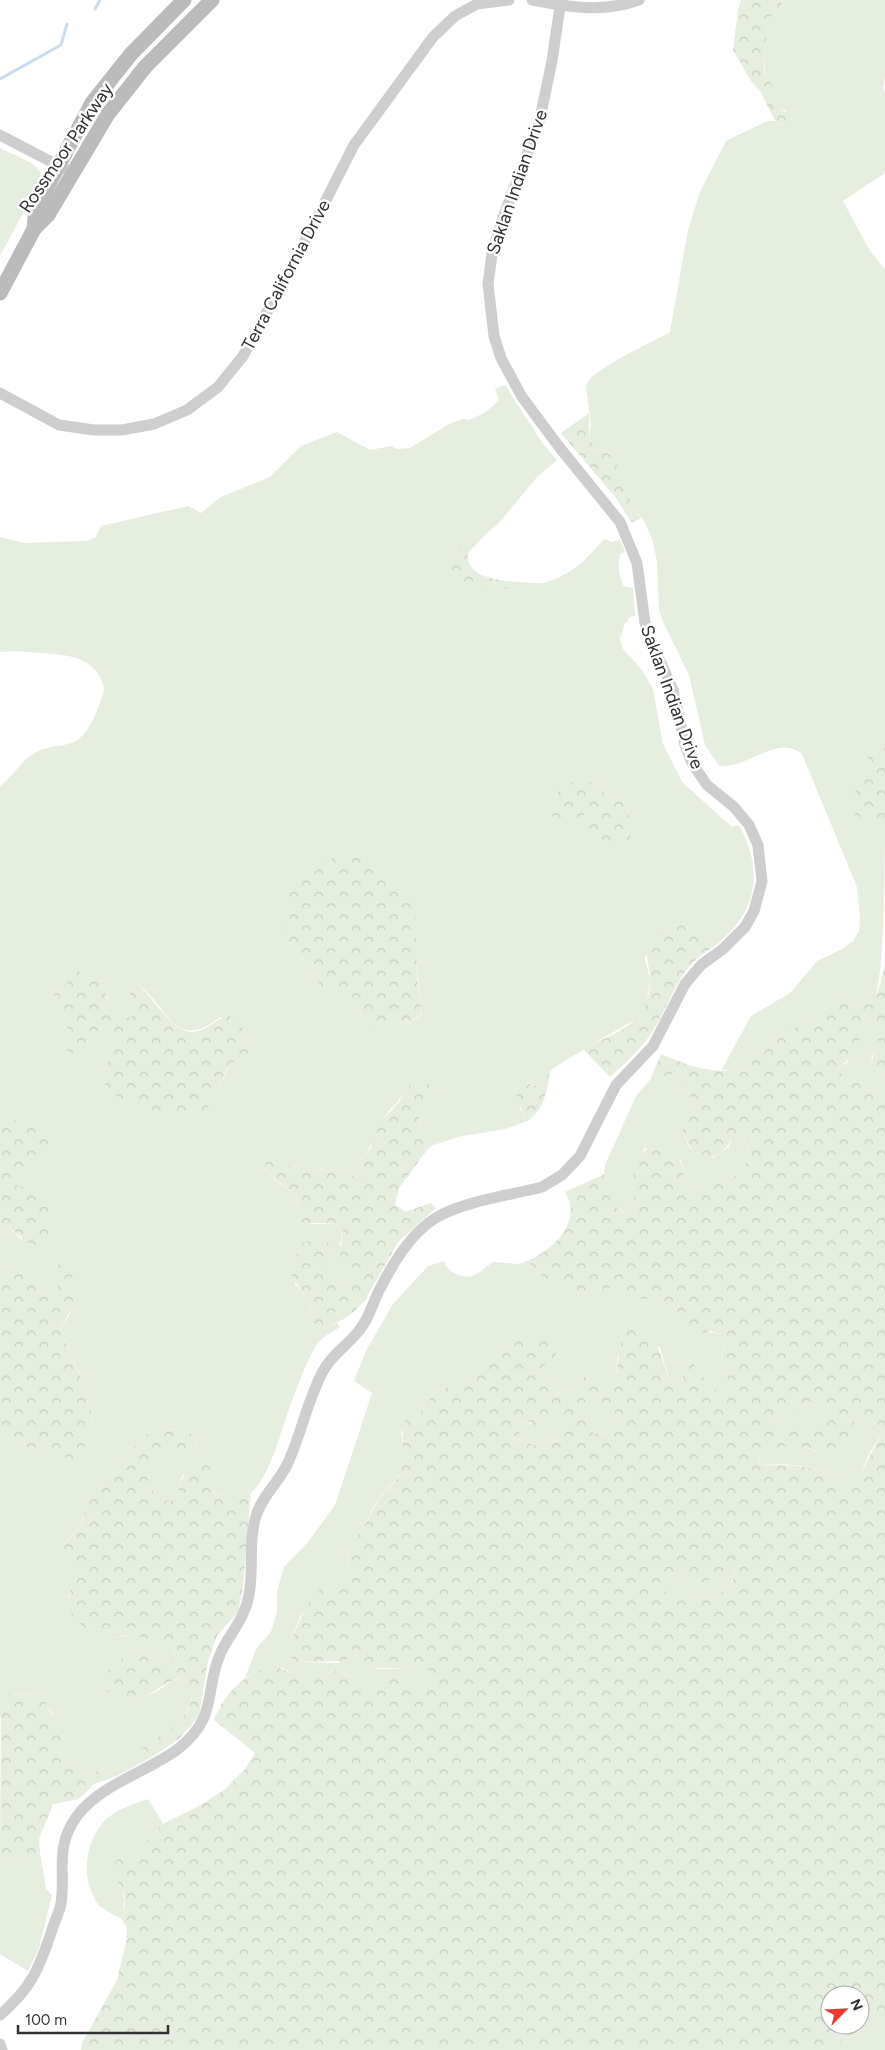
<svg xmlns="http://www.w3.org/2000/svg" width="885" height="2050" font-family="Figtree,sans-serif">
  <defs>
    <pattern id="forest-crowns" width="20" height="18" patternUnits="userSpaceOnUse" patternTransform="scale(1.25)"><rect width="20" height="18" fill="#e5eedf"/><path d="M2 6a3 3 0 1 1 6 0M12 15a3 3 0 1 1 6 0" fill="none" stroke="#c5cdc0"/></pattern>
  </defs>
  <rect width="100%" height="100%" fill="#fff"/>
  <g fill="#e5eedf" fill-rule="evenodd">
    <path d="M784 0H885V77L883 88 885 92V173L843 201 870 251 885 269V747L868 757 864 769 876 823 885 822C885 850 885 983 874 998 864 1006 852 1001 843 994L823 1012 752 1052 743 1067 731 1071 722 1069 751 1016 790 993 817 961 842 949 853 941 859 931 860 918 857 887 802 754C777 734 747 769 719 766L705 745 689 675 663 622 659 610 657 562 653 541 644 521 631 505 610 454 593 446 589 437 591 426 586 386C592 368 652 343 670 332L688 230 700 192 726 141 767 121H775L781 125 786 111 778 108 775 103C777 87 767 84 765 70 763 56 767 37 766 22L779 9Z"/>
    <path d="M0 148C12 155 41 162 42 178L0 256Z"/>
    <path d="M505 385 543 444 557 460 537 477 499 523 488 532 448 553 452 570C503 582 534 600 580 564 589 557 596 547 605 539L612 542 620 540 625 552 621 553C616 565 620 575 623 586L633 588 635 616 630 617 625 623 620 639 623 649 642 670 653 689 663 744 682 782 732 827 739 825C765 873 757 914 712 948L709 937 698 935 685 924 658 930 645 958 650 980 648 994 646 1006 639 1017 561 1063 551 1070 536 1086 527 1082 520 1108 527 1121 505 1129 462 1136 430 1146 432 1137C429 1133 422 1130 421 1125 415 1113 427 1100 433 1091L403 1092C400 1101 395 1104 389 1111 377 1127 374 1145 361 1160L367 1178 354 1177 343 1170 295 1167 277 1159 264 1169 273 1179 296 1194 299 1209 312 1224H336L343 1230 340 1245 359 1277 345 1283 327 1271 330 1244 324 1238 301 1243 294 1260 295 1284C307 1297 314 1306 314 1325L326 1328 337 1323 340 1327C332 1332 321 1337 316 1346 305 1365 296 1389 289 1409 279 1436 272 1472 251 1493 235 1508 213 1494 203 1480L211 1468 182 1476 176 1501 160 1500 147 1483 153 1462 166 1452 183 1454 195 1448 197 1437C181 1430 162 1424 147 1434L90 1493C86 1501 86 1507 84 1515 82 1527 69 1539 61 1547L75 1557 77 1568 68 1597 107 1637C129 1633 154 1638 174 1646L175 1659 166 1664 138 1653 102 1690C121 1695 141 1702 159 1690 167 1684 171 1681 180 1678 183 1680 188 1681 190 1684 197 1696 184 1720 175 1727 165 1735 152 1741 141 1749L152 1757 115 1777V1771L111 1766 87 1774 83 1762 63 1761 60 1747 64 1739 53 1724 51 1711 32 1695 8 1694 0 1719V1436L21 1448 41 1447 61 1454 71 1463C117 1424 74 1371 61 1329L71 1312 58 1287 53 1293 27 1279 16 1269 0 1271V1230L6 1225 22 1240 31 1189 15 1185 49 1151C36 1134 29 1122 7 1118L0 1124V787C11 777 19 765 30 756 46 744 60 748 74 742 90 734 100 705 104 689 98 658 70 655 43 653 28 652 15 651 0 652V537L24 543 86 541 95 538 101 526 188 506 201 513 221 497 270 477 301 446 337 432 370 450 391 446 397 449 410 448 449 424 463 419 469 420 486 412 499 400 495 389ZM585 778 608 795 623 800 632 825 598 818ZM302 875H380L400 888 416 959 422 1015 407 1024 391 1020 366 1025 358 1007 347 993 317 990 319 980 312 962 296 958ZM84 978 95 981 108 980 105 992 114 1009 126 1018 136 1015 130 994 137 983C168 1006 174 1054 220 1017 242 1025 246 1026 253 1048L246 1057 231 1063 209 1107 103 1073 117 1039 113 1028H101L89 1047 67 1050V1015L57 1006 53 995 66 985Z"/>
    <path d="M874 1023C883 1036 877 1046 871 1059L885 1075V1089L877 1094 859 1083 841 1078 839 1067 847 1063 866 1026Z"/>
    <path d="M674 1074 683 1080C685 1091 693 1097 695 1108L683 1118V1132L690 1149 713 1158 729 1147 733 1134 742 1133C753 1150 751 1158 740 1175L718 1179 703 1187 691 1190 683 1178 681 1160 645 1148C632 1171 633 1184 635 1210L627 1216 608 1198 604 1180 605 1165 636 1096 650 1080Z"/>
    <path d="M444 1261C447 1273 465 1281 476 1274 482 1271 487 1266 493 1262L519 1264 527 1261 541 1276 569 1290 585 1293 608 1288 627 1292 642 1299H657L674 1305 684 1329 722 1334 725 1343 722 1357 730 1388 721 1395 711 1387 691 1360 684 1368 681 1389 669 1380 660 1347 618 1355 616 1375 612 1382 598 1381 586 1377 580 1379 573 1391 559 1394 538 1370 555 1359 512 1343 482 1370 443 1389 431 1397 420 1413 401 1432C403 1444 406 1459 401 1471 396 1483 386 1488 379 1498 368 1514 365 1532 349 1544L348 1573 336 1586 318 1591 300 1617 290 1643 296 1662 339 1663 351 1648 378 1669 413 1668 430 1671 435 1680 424 1688 413 1686 393 1678 367 1687 339 1670 311 1677 294 1674 282 1668 258 1671 245 1678 256 1649 271 1632 277 1611V1591L284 1567 308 1542 335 1505 372 1393 354 1381 366 1351 393 1304 428 1266Z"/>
    <path d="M597 1396 614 1403 613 1410 621 1423C613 1430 603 1436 592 1432L583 1408 587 1398Z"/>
    <path d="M814 1400 827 1403 829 1415C816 1429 790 1440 775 1422L788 1412Z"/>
    <polygon points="555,1414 562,1419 561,1430 549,1449 524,1442 518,1430 522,1423 547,1423"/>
    <path d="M855 1417 871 1419 883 1431 868 1456 857 1482H839C814 1463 789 1464 759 1465L760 1455 780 1445H799L815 1451 849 1447Z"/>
    <path d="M735 1562C736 1604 700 1597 671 1597L663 1588 661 1580 671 1573 686 1576 703 1584Z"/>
    <path d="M148 1799 163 1824 135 1852 118 1858 112 1868C122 1885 127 1898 122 1919 116 1915 104 1911 99 1905 81 1881 84 1848 101 1825 111 1811 133 1804 148 1799Z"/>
    <polygon points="40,1852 46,1889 52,1895 39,1948 28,1971 0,1954 0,1861 13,1857 25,1859 34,1853"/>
    <polygon points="881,2009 885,2010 885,2050 834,2050 854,2025 860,2025 860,2018"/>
  </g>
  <g fill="url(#forest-crowns)" fill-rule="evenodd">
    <path d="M741 0H784L779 9 766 22C767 37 765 52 764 66 764 82 777 80 775 103L778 108 793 117 794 124 787 128 775 121 760 91 751 81 733 50 738 10Z"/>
    <path d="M589 413C590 421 588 433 590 440 595 450 605 449 611 456 626 471 625 500 641 518L632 523 616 498 561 433Z"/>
    <path d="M488 532 468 553C464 586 527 581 548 584 527 587 476 595 459 581 451 575 450 562 448 553Z"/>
    <polygon points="885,747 885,822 876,823 855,815 853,798 868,757"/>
    <path d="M585 778 608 795 623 800 632 825 630 839 619 843 590 837 588 828 598 818 594 808 572 822 557 821 549 812C553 792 566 782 585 778Z"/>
    <path d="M342 851 361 858 400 888 415 909 417 976 422 1014 407 1024 391 1020 376 1029 366 1025 358 1007 347 993 317 991 319 980 312 962 296 958 287 951C283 927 285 906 290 882L302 875H311Z"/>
    <path d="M685 924 698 935 709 937 712 948C674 970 672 1005 648 1038 638 1052 623 1065 610 1077L583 1049C616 1032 651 1024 650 979 649 959 643 956 652 934L658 930Z"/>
    <path d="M885 966V1075L881 1070 872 1067C871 1050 885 1039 874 1023L866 1026C858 1042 855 1058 839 1067L842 1078 859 1083 877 1094 885 1089V2010L881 2009 860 2018V1995H830V2025H854L834 2050H81L82 2043 117 1980 126 1942 127 1928 122 1919 125 1905 124 1894 111 1868 118 1858 135 1852 163 1824 201 1805 224 1790 245 1769 255 1753 214 1720C226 1691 242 1677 271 1665L294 1674 311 1677 339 1670 367 1687 393 1678 413 1686 424 1688 435 1680 430 1671 413 1668H364L359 1654 351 1648 346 1661 296 1662 289 1654 290 1643 307 1604 318 1590 336 1586 348 1573 349 1544C364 1532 369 1515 379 1499 386 1488 398 1483 402 1468 406 1451 399 1436 406 1419L420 1413 431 1397 443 1389 482 1370 512 1343 539 1335 548 1337 557 1348 555 1359 538 1370 559 1394 573 1391 580 1379 586 1376 598 1381 612 1382 616 1375 622 1335 631 1328C661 1335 660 1356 669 1380L681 1388 684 1368 691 1360 711 1387 721 1394 730 1388 722 1357 725 1343 722 1334 709 1331 693 1337 684 1329 674 1305 657 1299H642L627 1292 608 1288 585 1293 569 1290 541 1276 527 1261C554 1250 583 1221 565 1192L605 1174C604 1194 613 1204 627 1216L635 1210C633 1183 628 1156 657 1143 693 1160 673 1164 691 1190L703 1187 718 1179 740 1175C750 1158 754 1150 742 1133L733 1134C727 1153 716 1157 697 1161L683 1132V1118L695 1107C693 1097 685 1091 683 1080L674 1074 650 1080 661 1054C687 1065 715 1077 743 1067L752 1052 823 1012 843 994C850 999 856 1004 865 1001 882 996 879 981 885 966ZM596 1396 603 1403H613V1410L621 1423C613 1430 602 1437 592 1432L583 1408 587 1398ZM814 1400 827 1403 829 1415C816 1428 790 1440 775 1422L788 1412ZM554 1415 562 1419 561 1430 549 1449 524 1442 518 1430 522 1423 531 1422 537 1428 547 1423ZM855 1417 871 1419 883 1431 856 1482H839C813 1462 790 1466 759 1465L760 1455C793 1439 799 1446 831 1455L850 1447ZM735 1563C737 1603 699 1597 671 1597L663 1588 661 1580 671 1573 686 1576 703 1584Z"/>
    <path d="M76 967C85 980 92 982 108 980L105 993 114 1009 126 1018 136 1015 130 994 136 983C153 995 171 1034 194 1032 208 1030 216 1018 229 1016 243 1025 248 1033 253 1048L246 1057 231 1063C224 1073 214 1101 208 1108 183 1130 129 1106 107 1090L103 1073 117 1039 113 1028H101L89 1047 77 1059 67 1050V1016L57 1006 53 995 66 985Z"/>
    <path d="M551 1070C546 1089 546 1109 527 1121L517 1099 516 1087 520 1081 536 1086Z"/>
    <path d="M412 1082H423L433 1086C434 1099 413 1110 421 1126 423 1130 429 1133 432 1137L430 1146 399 1188 395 1204 405 1212 431 1203 436 1208 399 1241 364 1302 349 1316 326 1328 314 1325C315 1299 299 1293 290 1271L301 1243 323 1237 330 1244 327 1271 345 1283 358 1277V1274L342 1267 340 1258 343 1230 336 1224 299 1222V1209L296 1194 274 1179 264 1169 266 1162 277 1159 295 1167 343 1170 354 1177H367L361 1160 371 1148 374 1136 381 1122 400 1101 403 1092Z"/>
    <path d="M7 1118C21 1121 44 1129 52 1141L49 1151 16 1185 31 1189 47 1200C51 1221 55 1236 37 1250L6 1225 0 1230V1124Z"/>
    <path d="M64 1259 71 1264 74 1303 61 1329C74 1372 117 1424 71 1463L61 1454 41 1447 21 1448 0 1436V1271L16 1269 27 1279 53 1293 58 1287 57 1266Z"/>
    <path d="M156 1428 179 1430 197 1436 195 1448 183 1454 166 1453 153 1462 147 1483 160 1500 176 1501C181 1480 183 1469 204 1459L212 1462 211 1468 203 1480C215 1497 233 1505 251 1492L243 1588 238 1612 217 1636 208 1661 199 1716 179 1739 152 1757 141 1749C162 1734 202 1716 189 1683L180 1678C150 1687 154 1704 116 1694 109 1692 103 1691 98 1686V1678L122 1659 138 1653 166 1664 175 1659 174 1646C158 1640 139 1636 121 1635 116 1635 111 1638 106 1637 94 1635 73 1623 70 1610 65 1591 78 1576 75 1557L61 1547C69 1539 82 1528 84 1516 86 1507 86 1501 90 1493L147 1434Z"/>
    <path d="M8 1694 42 1696C51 1711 54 1725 64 1739L60 1747 63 1761 83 1762 88 1774 111 1766 115 1771V1777L94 1784 79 1799 53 1804 39 1839 40 1852 34 1853 25 1859 13 1857 0 1861 1 1703Z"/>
  </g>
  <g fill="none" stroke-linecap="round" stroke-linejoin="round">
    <g stroke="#cbdded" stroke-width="3">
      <polyline points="95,9 100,0"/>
      <polyline points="0,79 61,45 67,24"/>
    </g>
    <g stroke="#cecece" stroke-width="11">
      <path d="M532 0C569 7 603 13 639 0"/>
      <polyline points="0,135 65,169"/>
      <polyline points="0,393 59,425 94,430 122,430 154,424 187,410 218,387 243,356 297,257 354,145 433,37 455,16 477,4 509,0"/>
      <path d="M0 2015C31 1988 38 1971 51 1933 54 1923 59 1913 61 1904 66 1870 54 1848 77 1816 101 1784 147 1772 178 1749 220 1715 203 1692 221 1652 231 1632 245 1618 249 1595 254 1569 248 1542 256 1516 262 1496 278 1483 287 1465 301 1435 307 1402 322 1373 331 1354 352 1343 363 1325 371 1313 374 1299 381 1287 393 1263 411 1234 434 1219 460 1202 511 1195 542 1187L562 1175 580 1156 616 1085 653 1046 685 984 701 965 723 949 745 927 754 911 762 881 758 845 749 825 734 807 707 785 692 763 685 745 673 690 646 630 637 563 620 522 560 448 522 397 501 358 494 336 488 284 492 254 501 223 539 123 552 61 561 0"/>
      <polyline points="0,2044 2,2050"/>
    </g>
    <g stroke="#bbb" stroke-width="15">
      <polyline points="34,229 36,208 92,103 131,54 184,0"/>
      <polyline points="0,293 34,229 48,215 108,114 145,67 212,0"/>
    </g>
  </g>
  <g text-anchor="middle" stroke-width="5" stroke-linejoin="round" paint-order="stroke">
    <g font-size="18" fill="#313131" stroke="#fff">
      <text transform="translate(66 148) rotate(-56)" y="6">Rossmoor Parkway</text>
      <text transform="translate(517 182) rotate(-71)" y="6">Saklan Indian Drive</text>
      <text transform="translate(286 275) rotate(-62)" y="6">Terra California Drive</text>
      <text transform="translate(672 697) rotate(70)" y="6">Saklan Indian Drive</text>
    </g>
  </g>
  <g transform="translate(845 2010) rotate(66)"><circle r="24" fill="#ffffff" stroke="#adadad"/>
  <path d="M0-4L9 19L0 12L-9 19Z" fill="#e83832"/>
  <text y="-8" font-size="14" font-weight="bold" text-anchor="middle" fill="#313131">N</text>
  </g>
  <path d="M18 2025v8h150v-8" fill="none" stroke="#313131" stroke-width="2.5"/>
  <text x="25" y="2025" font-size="15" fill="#313131" stroke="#ffffff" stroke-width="4" paint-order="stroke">100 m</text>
</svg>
